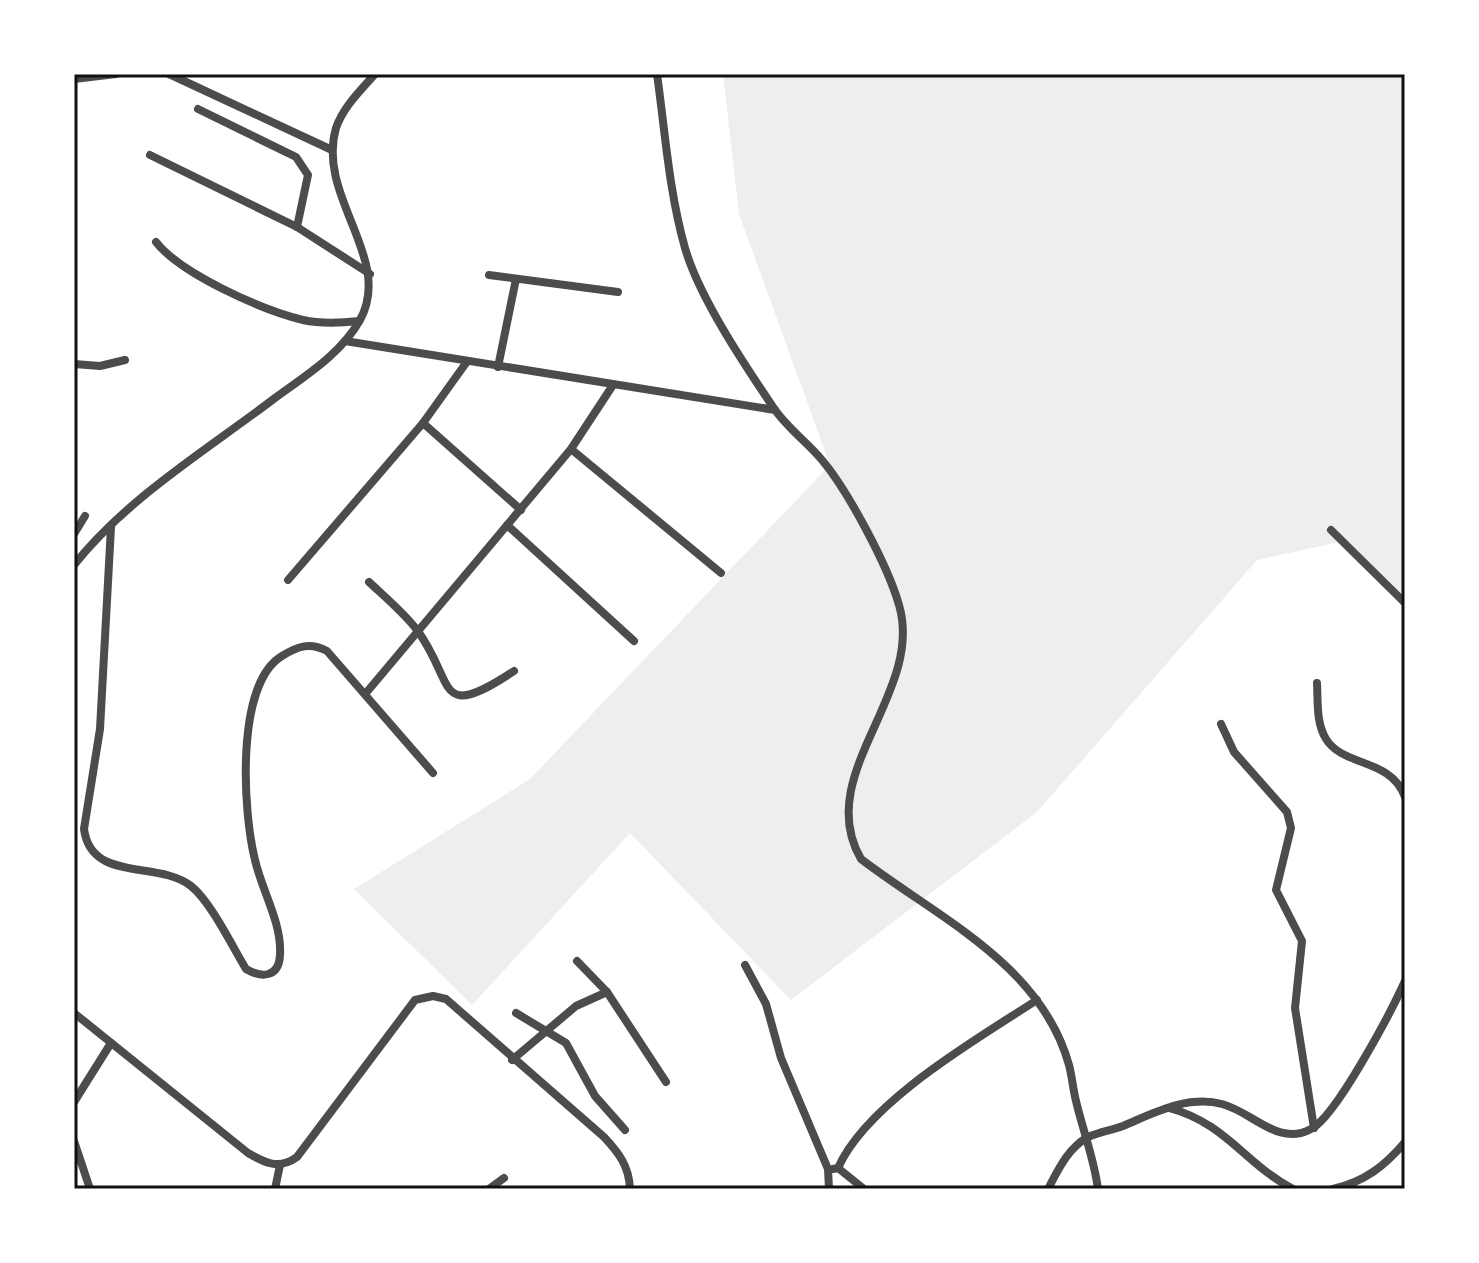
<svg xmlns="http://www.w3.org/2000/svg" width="1479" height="1263" font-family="Mulish,sans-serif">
  <rect width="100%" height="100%" fill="#fff"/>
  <polygon fill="#eee" points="723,74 1405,74 1405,608 1339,542 1257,560 1037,812 791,1000 630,833 472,1005 354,889 530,779 830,465 739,214"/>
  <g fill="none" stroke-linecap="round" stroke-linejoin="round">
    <g stroke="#4c4c4c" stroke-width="8">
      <polyline points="169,74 332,150"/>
      <path d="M657 74C665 131 669 192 685 248 699 297 744 364 773 407 786 427 807 442 822 460 848 491 888 566 899 605 925 693 812 775 861 859 938 918 1041 964 1069 1065 1072 1076 1073 1089 1076 1101 1083 1131 1094 1158 1098 1189"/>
      <polyline points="74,79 116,74"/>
      <polyline points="198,109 296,157 308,175 297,227"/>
      <polyline points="150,155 297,227 370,274"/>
      <path d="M156 242C181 274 262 310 303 320 321 324 341 323 359 321"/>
      <polyline points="489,275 618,292"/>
      <polyline points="345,341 775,410"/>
      <polyline points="74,364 100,366 125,360"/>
      <polyline points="498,367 516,279"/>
      <polyline points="423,423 521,510"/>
      <polyline points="571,449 721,573"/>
      <polyline points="507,525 634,641"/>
      <path d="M111 527 100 729 84 829C91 883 158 860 191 886 211 902 232 946 246 969 261 978 279 978 280 955 282 923 262 891 255 860 243 812 235 684 282 656 298 646 310 642 327 651L433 773"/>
      <polyline points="1331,530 1405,603"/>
      <polyline points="74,534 85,516"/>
      <path d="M74 565C127 498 208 449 275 398 305 376 341 354 360 320 394 258 316 197 336 128 343 107 361 90 375 74"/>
      <polyline points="288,580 423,423 466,363"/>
      <path d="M369 582C385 597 404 613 417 630 456 682 434 724 514 671"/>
      <path d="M1317 683C1318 701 1316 723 1326 739 1343 767 1391 758 1405 797"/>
      <polyline points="366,693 571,449 613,385"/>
      <polyline points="1221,724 1234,752 1287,812 1291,828 1276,890 1302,941 1295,1008 1314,1128"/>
      <polyline points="577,961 607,992 666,1082"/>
      <polyline points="745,965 766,1004 781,1058 828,1169 829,1189"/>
      <path d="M74 1013 248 1153C265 1163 279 1170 297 1157L415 1000 433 996 446 999 604 1137C619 1153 629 1166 630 1189"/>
      <polyline points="516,1013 566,1043 595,1096 625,1130"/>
      <polyline points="512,1060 576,1006 607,992"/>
      <polyline points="74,1102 111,1043"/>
      <path d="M1169 1108C1226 1123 1245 1164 1293 1189"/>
      <polyline points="74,1141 90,1189"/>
      <path d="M838 1168C867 1102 977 1039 1037 1000"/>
      <polyline points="833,1169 838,1168 864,1189"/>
      <polyline points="275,1189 280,1165"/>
      <polyline points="489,1189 504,1178"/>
      <path d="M1048 1189C1058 1170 1068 1148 1088 1137 1099 1132 1112 1130 1123 1126 1154 1113 1187 1095 1222 1104 1253 1112 1278 1147 1311 1129 1336 1117 1392 1010 1405 981"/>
      <path d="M1333 1189C1364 1182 1385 1166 1405 1142"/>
    </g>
  </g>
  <rect width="1479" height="1263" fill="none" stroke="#ffffff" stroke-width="152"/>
  <rect x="76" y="76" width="1327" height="1111" fill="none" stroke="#111" stroke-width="3"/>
</svg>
